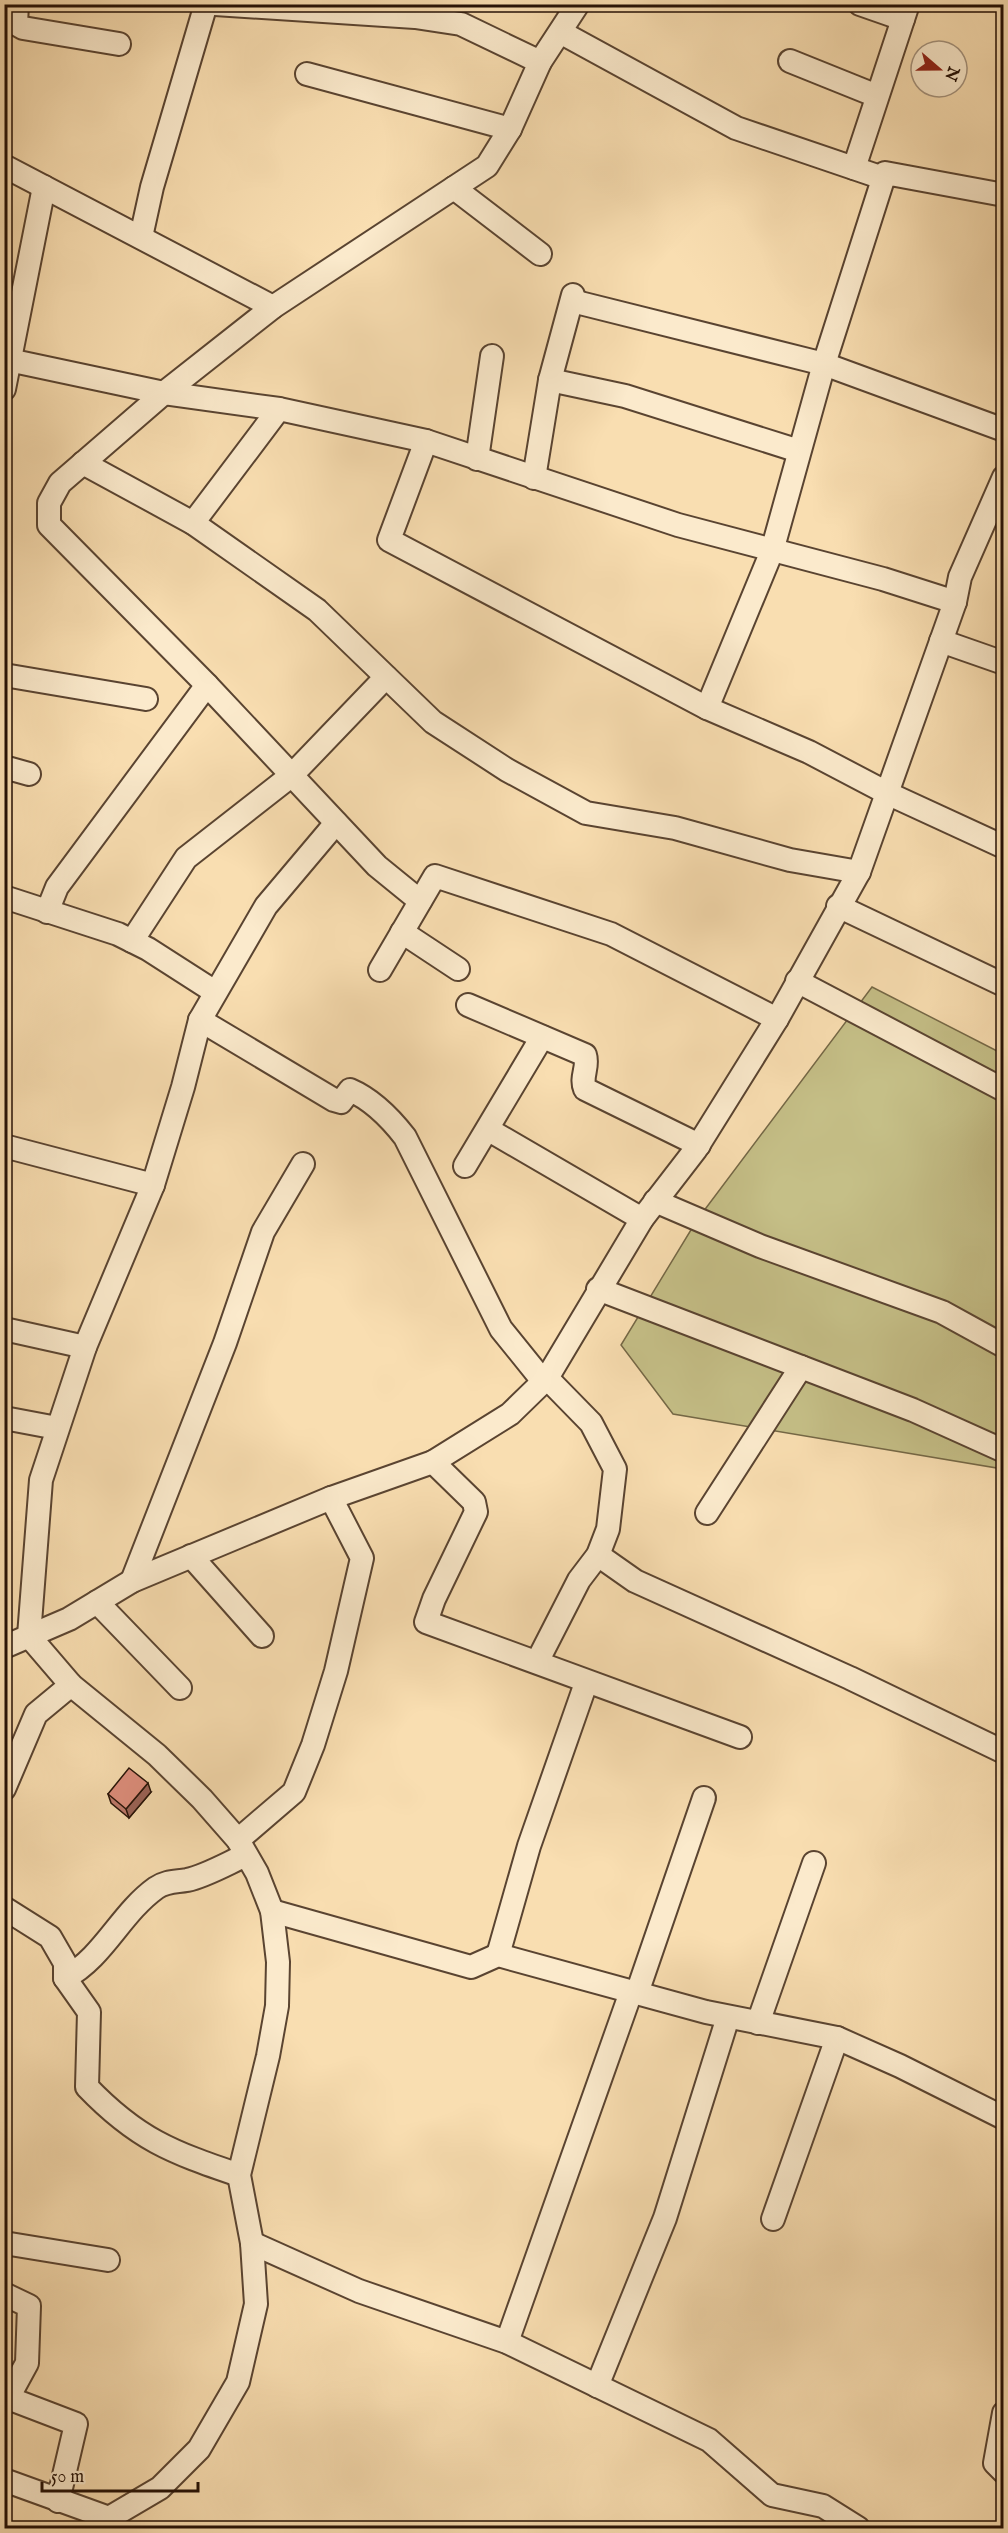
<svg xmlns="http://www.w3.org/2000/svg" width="1008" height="2533" font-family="'IM FELL English',serif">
  <rect width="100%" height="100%" fill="#f9deb1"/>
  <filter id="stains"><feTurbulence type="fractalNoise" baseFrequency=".00333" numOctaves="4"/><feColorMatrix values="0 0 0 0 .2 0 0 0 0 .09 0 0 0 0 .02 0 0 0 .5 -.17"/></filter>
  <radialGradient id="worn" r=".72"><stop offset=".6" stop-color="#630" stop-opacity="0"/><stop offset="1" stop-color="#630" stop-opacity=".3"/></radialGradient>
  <polygon fill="#c5bf87" stroke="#756846" stroke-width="1.5" points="872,987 1003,1054 1003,1469 673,1414 621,1345 697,1220"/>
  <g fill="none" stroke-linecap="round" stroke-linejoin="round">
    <defs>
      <g id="minor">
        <polyline points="17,4 16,24 23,28 119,44"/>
        <polyline points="215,4 415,17 461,24 540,62"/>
        <polyline points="860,4 903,19"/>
        <polyline points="562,33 736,128 883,178"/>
        <polyline points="790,61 877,96"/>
        <polyline points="307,74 510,129"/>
        <polyline points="4,166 273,307"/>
        <polyline points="854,168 908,4"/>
        <polyline points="454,188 540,254"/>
        <polyline points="141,237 152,187 206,4"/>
        <polyline points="572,301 824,364 1004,430"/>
        <polyline points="4,359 164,393 279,409 426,441 678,525 883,579 955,602"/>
        <polyline points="550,380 625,396 799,451"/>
        <polyline points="4,389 44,187"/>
        <polyline points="426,441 389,540 707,708 809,752 889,794 1004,847"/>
        <polyline points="477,459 492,356"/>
        <polyline points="83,463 193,523 317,610 433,722 507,770 586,813 675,828 790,860 859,872"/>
        <polyline points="534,478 550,380 573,295"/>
        <polyline points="193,523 279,409"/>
        <polyline points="941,641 1004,663"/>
        <polyline points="4,675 146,699"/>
        <polyline points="707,708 772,551 824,364 885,173 1004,195"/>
        <polyline points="4,767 29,774"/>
        <polyline points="4,897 118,934 148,949 215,992"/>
        <polyline points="420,901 377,866 207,685 49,525 49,503 60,483 164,393 273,307 487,166 510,129 540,62 578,4"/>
        <polyline points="838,906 1004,985"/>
        <polyline points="47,912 57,887 207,685"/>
        <polyline points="402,932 458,969"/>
        <polyline points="132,941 186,858 292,775 386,677"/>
        <polyline points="380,970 435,876 611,934 777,1019"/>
        <polyline points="797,981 1004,1090"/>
        <path d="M468 1005 585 1055C589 1067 580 1077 585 1089L699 1145"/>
        <path d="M200 1020 334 1100 341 1102 350 1090C371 1099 391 1119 405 1137L501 1329 543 1381"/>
        <polyline points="489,1130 642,1219"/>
        <polyline points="4,1146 153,1185"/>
        <polyline points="465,1166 542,1037"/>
        <polyline points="655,1201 760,1246 942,1312 1004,1346"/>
        <polyline points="598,1289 913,1410 1004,1451"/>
        <polyline points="4,1329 85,1347"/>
        <polyline points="4,1418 57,1428"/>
        <polyline points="433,1462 474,1502 476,1512 434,1599 426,1622 740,1737"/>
        <polyline points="707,1513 801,1367"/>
        <polyline points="598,1555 635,1581 850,1678 1004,1752"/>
        <polyline points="191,1556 262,1636"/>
        <polyline points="132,1581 225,1343 263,1232 303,1164"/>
        <polyline points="97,1602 180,1688"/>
        <polyline points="4,1647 69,1619 132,1581 331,1498 433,1462 510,1414 547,1378 642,1219 696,1149 777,1019 859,872 955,602 960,577 1004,477"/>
        <polyline points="537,1662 579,1580 598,1555 608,1529 615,1469 591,1423 547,1378"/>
        <polyline points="4,1789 36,1714 71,1685"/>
        <polyline points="238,1840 294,1792 313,1745 336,1671 362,1558 331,1498"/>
        <path d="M4 1908 50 1937 65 1963V1978L89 2012 87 2087C137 2139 171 2152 239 2175"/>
        <polyline points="272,1911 471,1967 498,1955 706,2012 837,2038 900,2066 1004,2118"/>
        <polyline points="498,1955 529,1846 586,1683"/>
        <path d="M65 1978C104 1957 120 1914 156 1888 166 1881 176 1882 187 1880 206 1876 228 1863 246 1855"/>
        <polyline points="637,1993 704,1798"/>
        <polyline points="758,2023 814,1863"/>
        <polyline points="773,2219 837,2038"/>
        <polyline points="4,2243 108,2260"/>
        <polyline points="252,2243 359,2291 507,2342 709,2440 772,2495 823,2506 858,2528"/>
        <polyline points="4,2294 29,2306 27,2363 8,2398 76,2424 58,2501"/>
        <polyline points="507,2342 631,1992"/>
        <polyline points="597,2386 665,2218 728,2017"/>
        <polyline points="1004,2413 995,2463 1004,2472"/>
        <polyline points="4,2480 109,2518"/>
        <polyline points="106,2528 109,2518 160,2488 199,2449 238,2382 256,2304 252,2243 239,2175 268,2056 277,2006 278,1962 272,1911 257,1873 238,1840 202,1799 157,1755 71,1685 29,1636 41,1480 85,1347 153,1185 183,1087 200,1020 266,906 336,823"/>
      </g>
    </defs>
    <use href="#minor" stroke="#5a4431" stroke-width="26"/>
    <use href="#minor" stroke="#fbeacc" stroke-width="22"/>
  </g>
  <polygon fill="#c07a6c" stroke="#251106" stroke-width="1.5" points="151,1792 129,1818 111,1803 108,1794"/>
  <polygon fill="#9c6358" stroke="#251106" stroke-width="1.5" points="148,1783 151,1792 129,1818 126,1809"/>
  <polygon fill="#df8e7d" stroke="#251106" stroke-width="1.5" points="129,1768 148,1783 126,1809 108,1794"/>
  <rect width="1008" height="2533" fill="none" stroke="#f9deb1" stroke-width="24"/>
  <rect x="6" y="6" width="996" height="2521" fill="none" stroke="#251106" stroke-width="3"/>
  <rect x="12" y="12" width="984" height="2509" fill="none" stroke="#251106" stroke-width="1.5"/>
  <g transform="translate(939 69) rotate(110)"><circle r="28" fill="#fbeacc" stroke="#a5937d" stroke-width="1.5"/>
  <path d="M0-4.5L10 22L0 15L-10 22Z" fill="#8f2418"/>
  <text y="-9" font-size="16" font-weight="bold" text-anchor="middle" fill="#251106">N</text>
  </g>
  <path d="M42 2482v9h156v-9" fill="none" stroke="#251106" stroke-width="3"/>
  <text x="51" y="2482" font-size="18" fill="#251106" stroke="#fbeacc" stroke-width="4.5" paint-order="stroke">50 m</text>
  <rect width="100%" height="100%" filter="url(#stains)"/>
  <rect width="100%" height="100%" fill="url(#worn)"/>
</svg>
